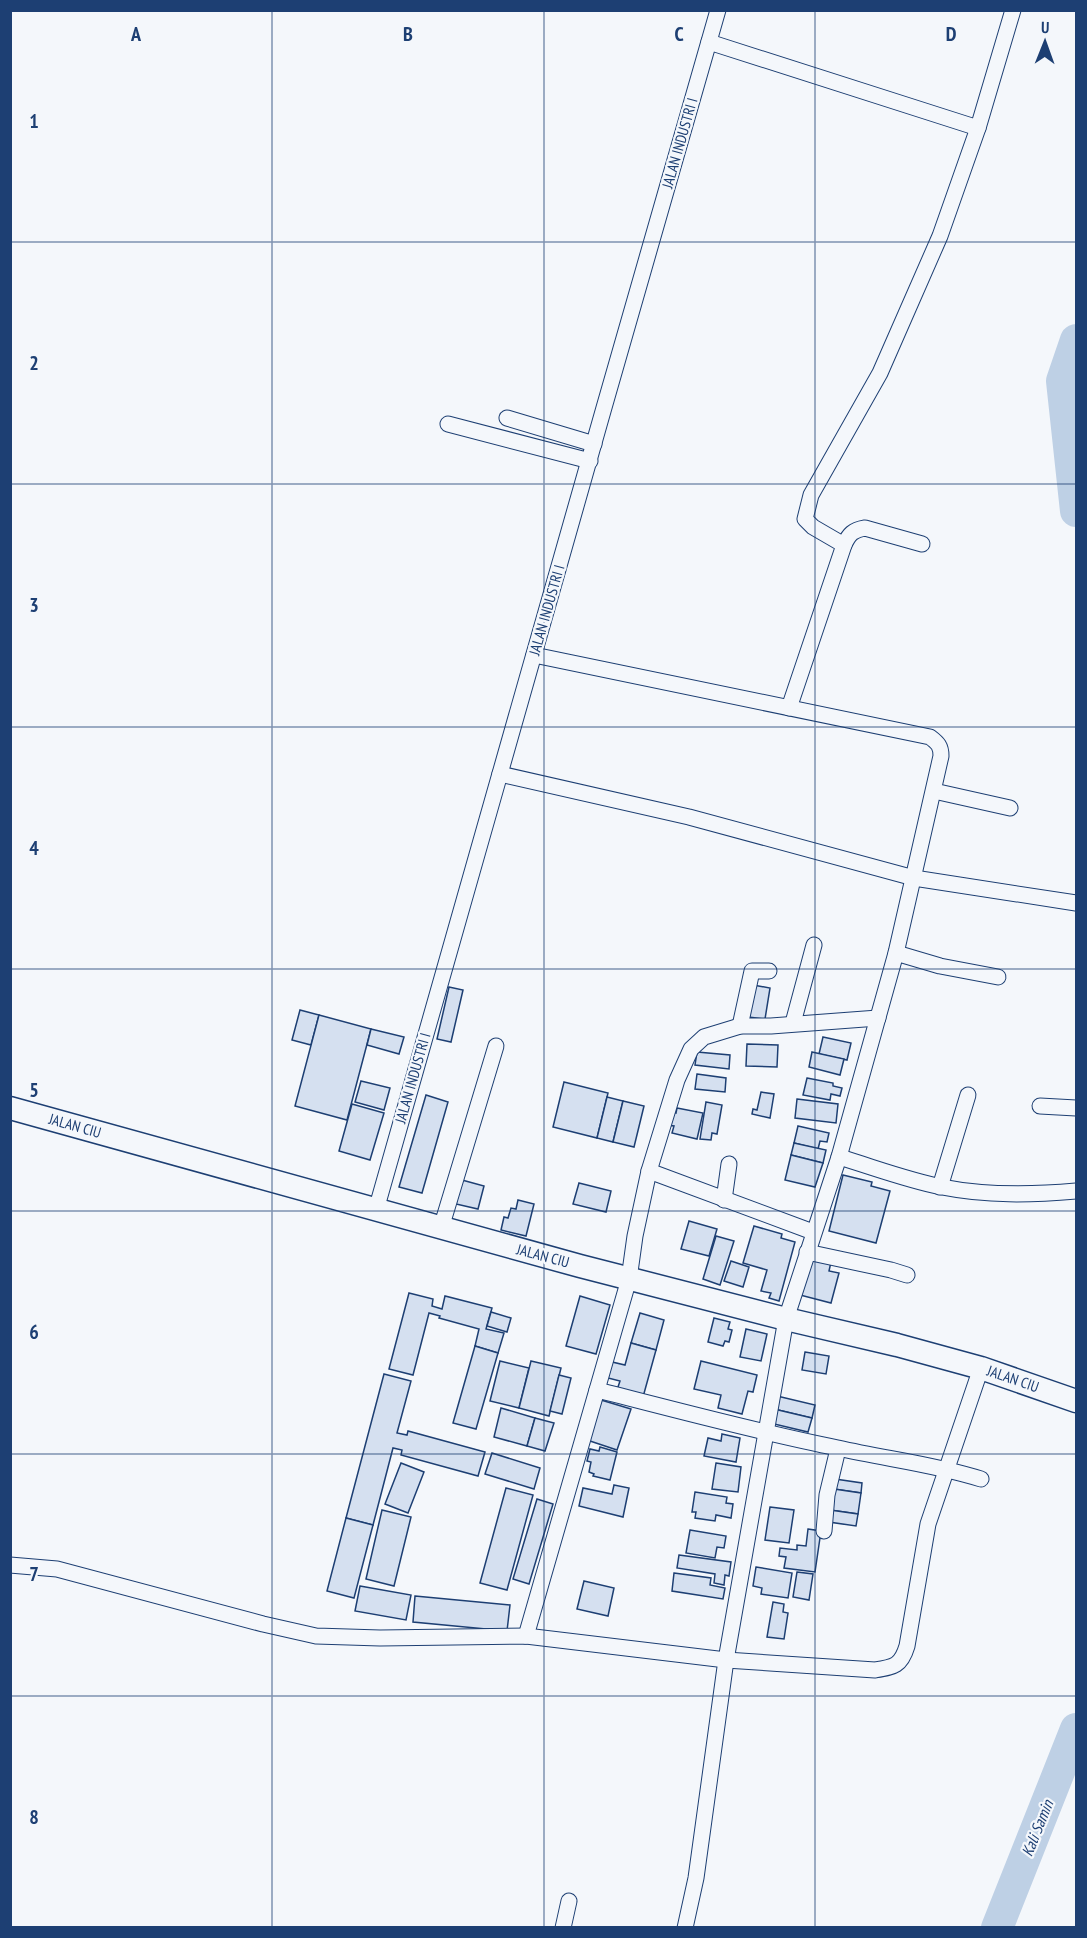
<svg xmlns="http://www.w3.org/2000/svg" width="1087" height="1938" font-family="'PT Sans Narrow',sans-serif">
  <rect width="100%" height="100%" fill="#f4f7fb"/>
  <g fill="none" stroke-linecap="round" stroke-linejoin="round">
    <g stroke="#bed0e5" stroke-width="32">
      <polyline points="1076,340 1062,381 1076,511"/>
      <polyline points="997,1928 1076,1729"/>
    </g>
  </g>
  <g fill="#d5e0f0" stroke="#1d3f73" stroke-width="1.5">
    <polygon points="753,985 770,988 765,1019 748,1017"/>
    <polygon points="449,987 463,990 451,1042 437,1039"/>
    <polygon points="300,1010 319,1015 311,1045 292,1040"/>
    <polygon points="319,1015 371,1029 347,1120 295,1106"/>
    <polygon points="371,1029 404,1037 399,1054 367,1045"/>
    <polygon points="823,1037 851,1043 847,1060 819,1054"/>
    <polygon points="747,1044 778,1045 777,1067 746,1066"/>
    <polygon points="697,1052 730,1055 729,1069 695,1065"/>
    <polygon points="812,1052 844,1059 840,1075 809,1067"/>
    <polygon points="697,1074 726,1078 725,1092 695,1089"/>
    <polygon points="807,1078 833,1083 833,1086 842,1088 840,1096 831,1094 830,1100 803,1095"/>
    <polygon points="361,1081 390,1088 384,1110 355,1102"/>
    <polygon points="564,1082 608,1093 597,1138 553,1127"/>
    <polygon points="761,1092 774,1094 770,1118 752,1114 753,1109 757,1110"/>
    <polygon points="426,1095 448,1102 422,1193 399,1187"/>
    <polygon points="607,1097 623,1101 613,1142 597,1138"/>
    <polygon points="797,1099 838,1104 836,1123 795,1118"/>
    <polygon points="623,1101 644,1106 634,1147 613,1142"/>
    <polygon points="706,1102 722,1105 717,1134 712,1133 711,1140 700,1139"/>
    <polygon points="352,1104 384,1113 370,1160 339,1151"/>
    <polygon points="677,1108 703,1113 697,1139 672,1133 674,1126 666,1125 669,1111 676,1113"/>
    <polygon points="798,1126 829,1133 827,1142 820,1141 818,1149 794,1143"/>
    <polygon points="794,1143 826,1150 823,1163 791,1155"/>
    <polygon points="791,1155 823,1163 815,1187 785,1180"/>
    <polygon points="843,1175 872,1182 871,1186 890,1191 876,1243 829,1231"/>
    <polygon points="462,1180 484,1186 478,1209 456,1204"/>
    <polygon points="579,1183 611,1191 606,1212 573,1204"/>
    <polygon points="518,1200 534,1204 526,1236 501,1230 504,1217 508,1218 511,1208 516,1209"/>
    <polygon points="689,1221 717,1229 709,1256 681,1249"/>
    <polygon points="754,1226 782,1234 781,1238 795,1242 779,1301 769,1298 771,1293 761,1291 767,1270 743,1263"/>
    <polygon points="716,1236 734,1241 720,1285 703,1279"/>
    <polygon points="810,1256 831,1262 829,1271 839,1273 831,1303 800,1295"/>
    <polygon points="731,1261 749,1267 743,1287 724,1281"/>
    <polygon points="409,1293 433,1299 432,1306 442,1309 445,1296 492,1308 486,1329 504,1333 498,1353 475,1346 479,1329 439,1318 440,1316 429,1313 413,1375 389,1369"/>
    <polygon points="580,1296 610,1305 596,1354 566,1346"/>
    <polygon points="491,1312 511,1318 507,1332 487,1326"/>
    <polygon points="640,1313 664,1320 656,1350 631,1343"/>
    <polygon points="714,1318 730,1322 728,1329 732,1330 729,1342 725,1341 723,1346 708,1342"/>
    <polygon points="746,1329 767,1334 761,1361 740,1357"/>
    <polygon points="631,1343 656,1350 643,1397 617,1390 620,1381 608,1378 612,1362 625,1365"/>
    <polygon points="475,1346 498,1353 476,1429 453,1423"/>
    <polygon points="805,1352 829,1356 826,1374 802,1370"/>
    <polygon points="500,1361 529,1368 519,1408 490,1401"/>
    <polygon points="531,1361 561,1368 549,1416 519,1408"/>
    <polygon points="701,1361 757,1375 753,1392 748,1391 742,1414 718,1408 721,1395 694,1389"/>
    <polygon points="384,1374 411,1381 397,1433 407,1435 408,1431 485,1452 478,1476 401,1455 402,1450 393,1448 373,1525 346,1518"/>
    <polygon points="559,1375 571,1378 562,1414 550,1411"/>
    <polygon points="777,1396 815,1405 812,1418 774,1409"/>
    <polygon points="601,1400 631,1409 617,1450 587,1440"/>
    <polygon points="501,1408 535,1418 527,1446 494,1437"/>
    <polygon points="774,1409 812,1418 808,1432 770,1423"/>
    <polygon points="535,1418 554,1423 545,1451 527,1446"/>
    <polygon points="722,1434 740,1438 736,1462 704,1456 708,1438 721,1441"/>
    <polygon points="600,1447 617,1452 610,1480 593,1476 594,1474 589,1472 591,1462 587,1461 590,1449 599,1451"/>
    <polygon points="492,1453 540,1468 534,1489 485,1474"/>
    <polygon points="401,1463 424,1472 408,1513 385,1504"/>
    <polygon points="716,1463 741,1467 738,1492 712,1489"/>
    <polygon points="835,1479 862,1483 861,1493 834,1489"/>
    <polygon points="614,1485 629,1488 623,1517 579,1506 583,1488 612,1494"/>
    <polygon points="506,1488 533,1495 507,1590 480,1583"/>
    <polygon points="834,1489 861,1493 858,1514 830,1510"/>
    <polygon points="695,1492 727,1497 726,1503 733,1504 731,1518 716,1515 715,1521 695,1518 696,1512 692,1512"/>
    <polygon points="537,1499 553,1504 529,1584 513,1579"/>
    <polygon points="770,1507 794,1510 789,1543 765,1540"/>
    <polygon points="382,1510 411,1517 394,1586 366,1579"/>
    <polygon points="830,1510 858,1514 856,1526 829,1522"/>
    <polygon points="346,1518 373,1525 354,1598 327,1591"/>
    <polygon points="808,1529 821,1531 815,1572 784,1568 786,1557 779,1556 780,1548 797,1550 797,1545 806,1546"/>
    <polygon points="690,1530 726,1536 724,1548 717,1547 715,1558 686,1553"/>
    <polygon points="679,1555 731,1562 729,1576 725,1575 724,1585 714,1583 715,1574 677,1568"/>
    <polygon points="756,1567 792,1573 788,1598 761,1594 762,1588 753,1586"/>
    <polygon points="797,1572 813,1574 809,1600 793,1597"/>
    <polygon points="674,1573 711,1578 710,1585 725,1588 723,1599 672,1591"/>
    <polygon points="584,1581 614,1588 608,1616 577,1609"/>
    <polygon points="360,1586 411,1595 406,1620 355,1611"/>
    <polygon points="415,1596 510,1605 507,1631 413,1622"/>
    <polygon points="773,1602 784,1604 783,1612 788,1613 784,1639 767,1637"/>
  </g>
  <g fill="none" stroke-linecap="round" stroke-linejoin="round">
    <defs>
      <g id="street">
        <polyline points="709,42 978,128"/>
        <polyline points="507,418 594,444"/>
        <polyline points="448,424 590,461"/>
        <path d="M844 545C849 534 853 530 865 528L922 544"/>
        <path d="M534 655 930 737C938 743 941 746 941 756L896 953 839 1157 786 1319 726 1660 696 1878 685 1928"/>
        <polyline points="789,708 844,545 813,527 805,519 811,495 880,373 940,236 978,128 1013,10"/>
        <polyline points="500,774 689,817 914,878 1076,903"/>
        <polyline points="934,791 1010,808"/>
        <polyline points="896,953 940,966 998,977"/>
        <polyline points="793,1023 814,945"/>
        <polyline points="740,1026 752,971 769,971"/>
        <polyline points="1040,1106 1076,1108"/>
        <path d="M839 1157C873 1167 907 1180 942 1187 987 1196 1031 1195 1076 1191"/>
        <polyline points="649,1171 813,1232"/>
        <polyline points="940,1187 968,1095"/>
        <polyline points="724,1200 729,1164"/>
        <path d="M376 1210C487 810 604 410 718 10"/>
        <polyline points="441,1228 496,1046"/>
        <polyline points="807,1252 891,1270 907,1275"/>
        <path d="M597 1390C677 1410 757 1432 838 1448 886 1459 934 1464 981 1479"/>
        <polyline points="824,1531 827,1495 838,1449"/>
        <path d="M10 1565 57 1569 263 1624 316 1636 380 1638 526 1636 726 1660 875 1670C894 1667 901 1666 907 1646L928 1524 981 1368"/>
        <polyline points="526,1636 629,1279 635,1236 649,1171 677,1080 691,1049 704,1037 740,1026 771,1026 878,1018"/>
        <polyline points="563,1928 569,1901"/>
      </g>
      <polyline id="secondary" points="10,1108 580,1266 786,1319 897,1345 981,1368 1076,1401"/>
    </defs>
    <use href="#street" stroke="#1d3f73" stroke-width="17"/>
    <use href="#secondary" stroke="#1d3f73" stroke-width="25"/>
    <use href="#street" stroke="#f4f7fb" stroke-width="15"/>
    <use href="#secondary" stroke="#f4f7fb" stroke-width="22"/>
  </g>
  <path fill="none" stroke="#1d3f73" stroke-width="1.5" stroke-opacity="0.55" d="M272 10V1928M544 10V1928M815 10V1928M10 242H1076M10 484H1076M10 727H1076M10 969H1076M10 1211H1076M10 1454H1076M10 1696H1076"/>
  <g text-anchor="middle" stroke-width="4.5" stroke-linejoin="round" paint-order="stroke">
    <g font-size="15" fill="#1d3f73" stroke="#f4f7fb">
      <text transform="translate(680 143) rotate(-74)" y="5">JALAN INDUSTRI I</text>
      <text transform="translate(547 610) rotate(-74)" y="5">JALAN INDUSTRI I</text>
      <text transform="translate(413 1078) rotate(-74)" y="5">JALAN INDUSTRI I</text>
      <text transform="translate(75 1126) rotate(16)" y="5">JALAN CIU</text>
      <text transform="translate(543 1256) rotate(15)" y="5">JALAN CIU</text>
      <text transform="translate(1013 1379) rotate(19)" y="5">JALAN CIU</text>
    </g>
    <g font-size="16" font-style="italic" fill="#1d3f73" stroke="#f4f7fb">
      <text transform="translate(1037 1828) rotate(-68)" y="6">Kali Samin</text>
    </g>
  </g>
  <g font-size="20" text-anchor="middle" font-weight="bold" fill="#1d3f73" stroke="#f4f7fb" stroke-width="4.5" stroke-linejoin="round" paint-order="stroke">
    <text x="136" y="41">A</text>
    <text x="408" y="41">B</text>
    <text x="679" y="41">C</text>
    <text x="951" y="41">D</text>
    <text x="34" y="128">1</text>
    <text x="34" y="370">2</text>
    <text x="34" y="612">3</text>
    <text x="34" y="855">4</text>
    <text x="34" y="1097">5</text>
    <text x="34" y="1339">6</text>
    <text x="34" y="1581">7</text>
    <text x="34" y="1824">8</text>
  </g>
  <rect width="1087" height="1938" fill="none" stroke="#1d3f73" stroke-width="24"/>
  <g transform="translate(1045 42) rotate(1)" stroke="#f4f7fb" stroke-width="4.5" paint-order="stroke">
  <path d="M0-4.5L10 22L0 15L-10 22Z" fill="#1d3f73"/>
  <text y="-9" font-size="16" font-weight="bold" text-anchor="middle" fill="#1d3f73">U</text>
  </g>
</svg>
